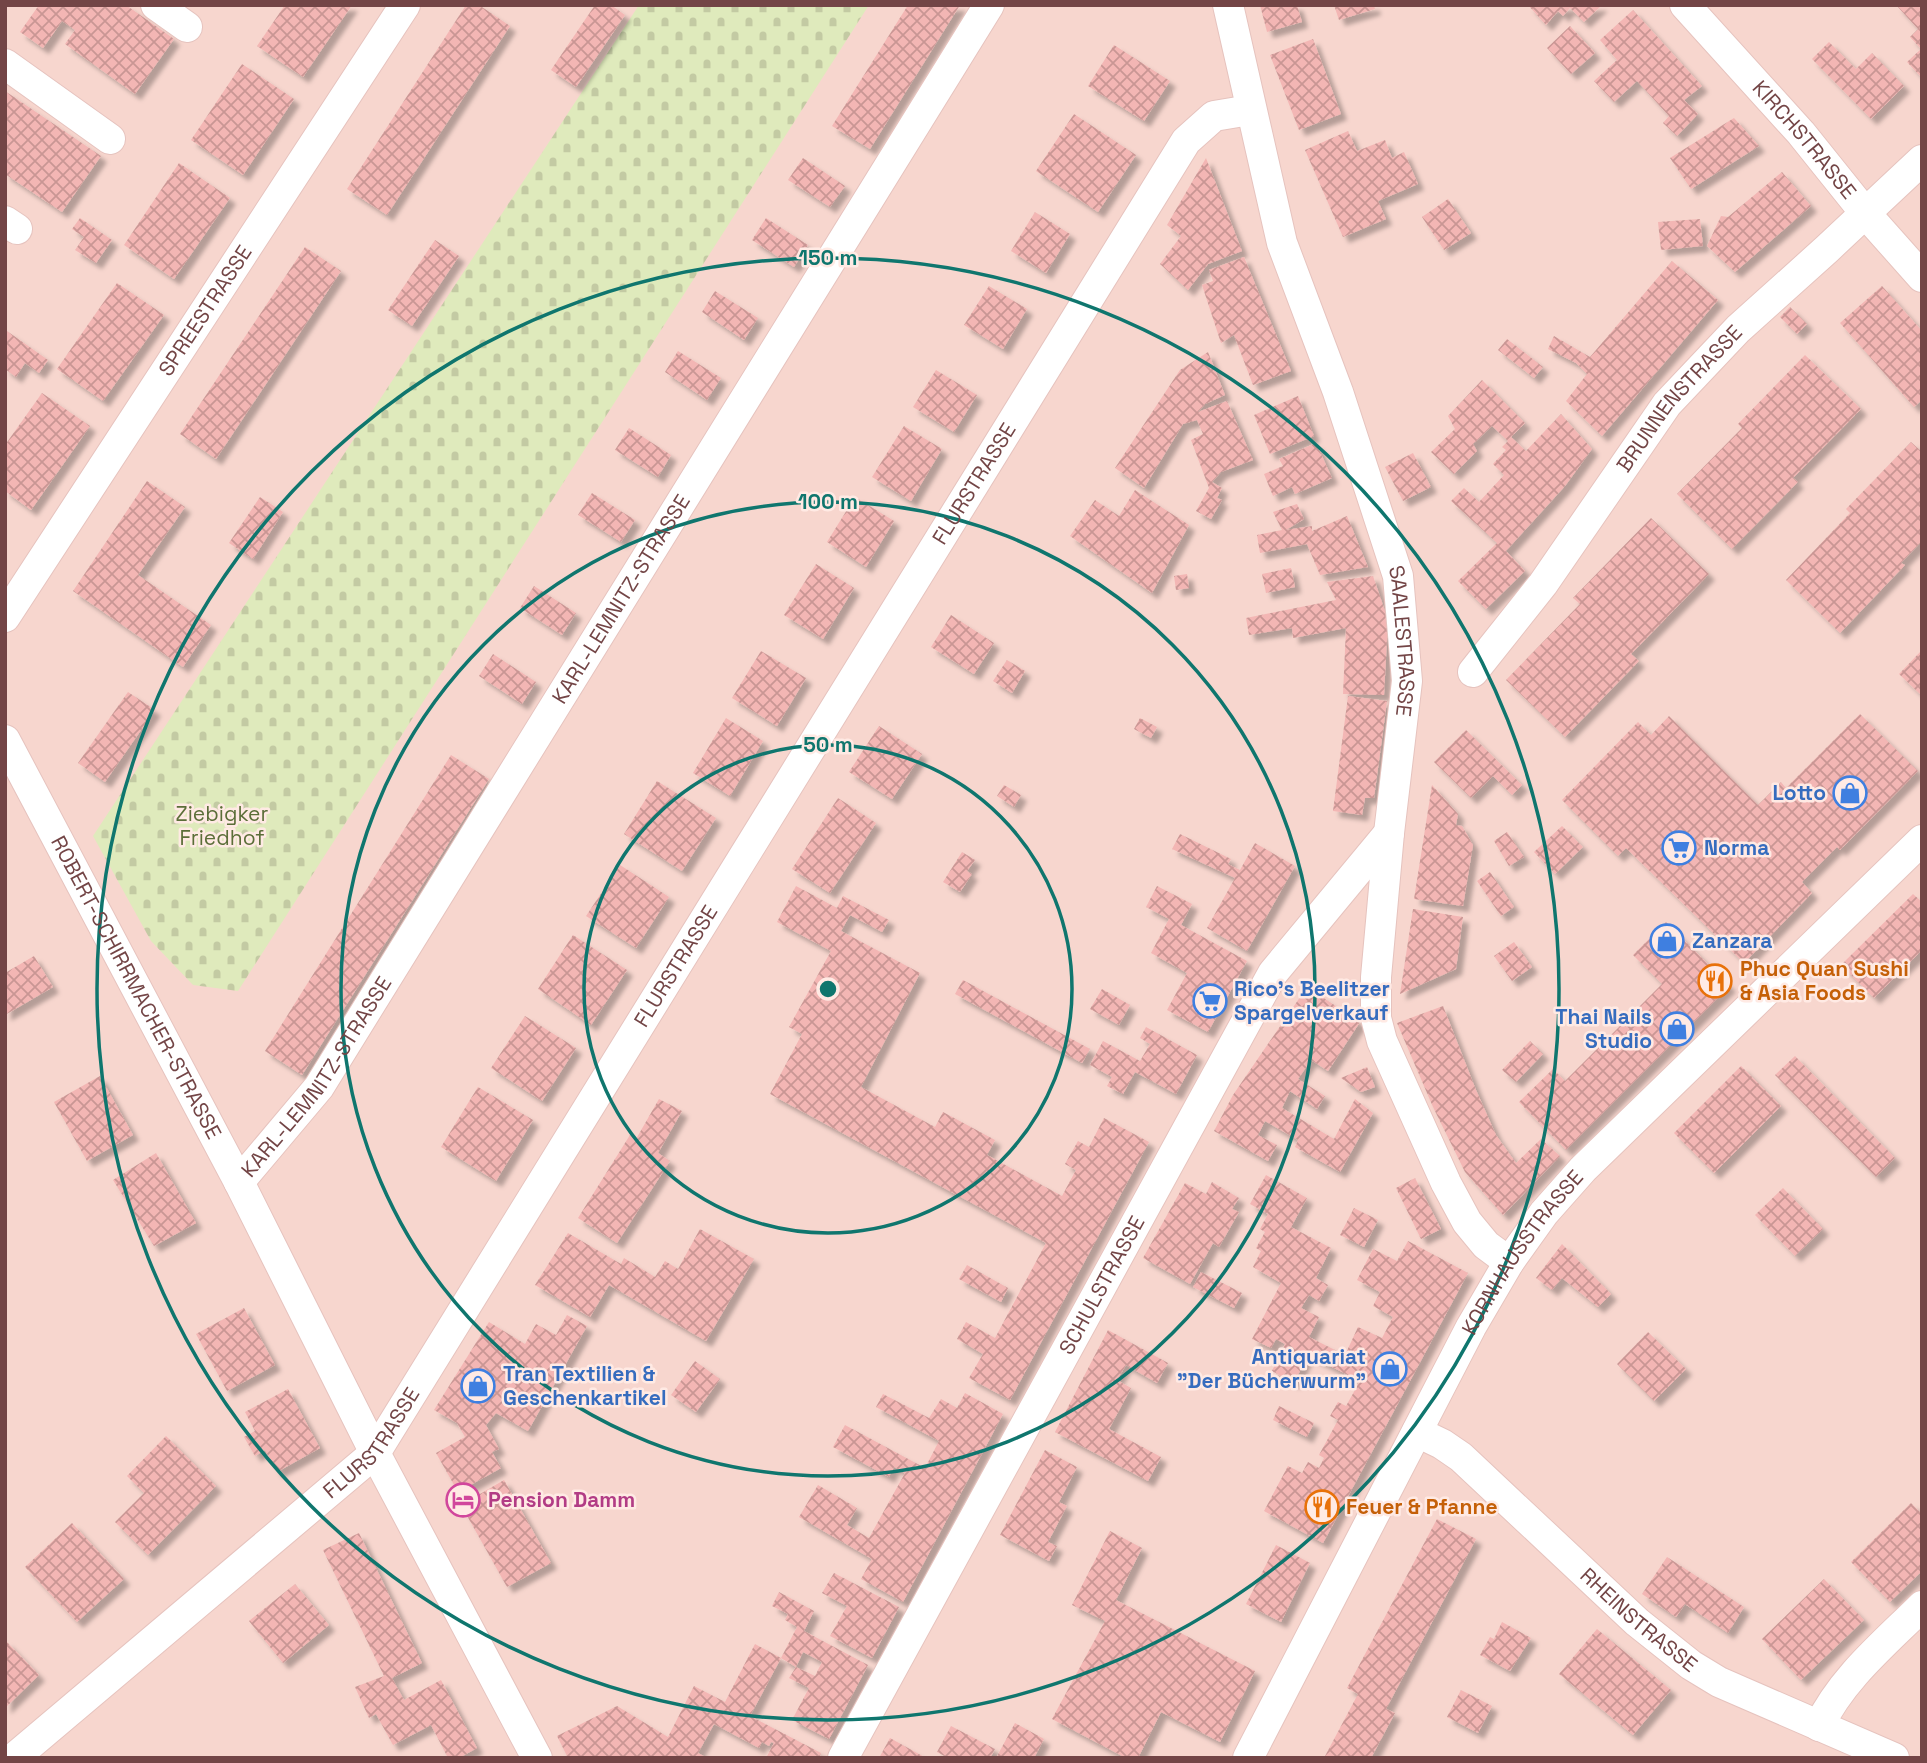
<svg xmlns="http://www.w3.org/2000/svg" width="1927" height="1763" font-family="'Space Grotesk',sans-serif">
  <defs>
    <pattern id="cemetery-stones" width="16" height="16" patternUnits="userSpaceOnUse" patternTransform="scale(1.75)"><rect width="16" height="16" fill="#dfeabc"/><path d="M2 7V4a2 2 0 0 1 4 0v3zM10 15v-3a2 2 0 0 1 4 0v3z" fill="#c3caa3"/></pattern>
    <pattern id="building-cross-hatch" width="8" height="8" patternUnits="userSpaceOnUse" patternTransform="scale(1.75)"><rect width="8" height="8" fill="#f3b6b4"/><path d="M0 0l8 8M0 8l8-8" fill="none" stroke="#c99694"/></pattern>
    <filter id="shadow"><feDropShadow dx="6" dy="6" stdDeviation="2" flood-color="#0004"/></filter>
  </defs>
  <rect width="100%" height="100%" fill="#fde5dd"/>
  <rect fill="#f7d6ce" x="5" y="5" width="1917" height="1753"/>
  <polygon fill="url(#cemetery-stones)" points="639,5 869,5 238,991 193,985 151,941 93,836"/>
  <g fill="url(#building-cross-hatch)" filter="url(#shadow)">
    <polygon points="39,5 126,5 174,39 135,94 65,44 75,30 62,21 43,48 20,32"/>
    <polygon points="285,5 352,5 303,77 257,46"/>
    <polygon points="466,5 479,5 510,26 387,215 347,189"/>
    <polygon points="595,5 611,5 625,15 576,87 551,70"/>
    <polygon points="908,5 960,5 870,149 832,126"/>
    <polygon points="1260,5 1297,5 1302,22 1267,32"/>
    <polygon points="1334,5 1374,5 1375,9 1339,20"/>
    <polygon points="1528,5 1602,5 1584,22 1570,8 1563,16 1558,11 1546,25"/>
    <polygon points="1896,5 1918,5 1922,10 1922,78 1907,62 1921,49 1910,37 1918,29"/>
    <polygon points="1633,10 1702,86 1684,100 1698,114 1677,136 1663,123 1669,116 1637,81 1614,102 1594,81 1617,60 1600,40"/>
    <polygon points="1570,26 1595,53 1571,74 1547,48"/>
    <polygon points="1313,39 1341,114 1299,130 1270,55"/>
    <polygon points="1829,42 1856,69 1872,53 1904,86 1871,119 1812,59"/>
    <polygon points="1114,45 1170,81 1144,121 1088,86"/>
    <polygon points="242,64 294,99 243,175 191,140"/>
    <polygon points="5,91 101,156 62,212 5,174"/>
    <polygon points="1074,114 1136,155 1098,212 1036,171"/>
    <polygon points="1734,118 1759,146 1691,189 1670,158"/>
    <polygon points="1348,131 1357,151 1385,140 1392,158 1404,152 1418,184 1378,201 1386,219 1343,237 1305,150"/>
    <polygon points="803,158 845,186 830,207 788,180"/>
    <polygon points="1206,158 1242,251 1208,264 1188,290 1160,264 1181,236 1167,225"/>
    <polygon points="179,163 230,198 174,279 124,245"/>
    <polygon points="1782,172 1811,206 1735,272 1707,246 1721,216 1728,217"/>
    <polygon points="1448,199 1471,233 1444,250 1422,217"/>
    <polygon points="1035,212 1070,234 1046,273 1011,251"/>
    <polygon points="80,218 112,240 96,263 75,250 84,237 72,229"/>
    <polygon points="766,218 808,245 794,267 752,240"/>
    <polygon points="1700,219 1703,246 1661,250 1658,222"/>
    <polygon points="435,240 459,256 412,326 388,310"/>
    <polygon points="305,247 341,271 216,459 180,434"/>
    <polygon points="1244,257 1291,371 1253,385 1234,335 1221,343 1202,285 1213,281 1209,270"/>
    <polygon points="1672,261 1718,300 1602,436 1566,401 1587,374 1576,363 1548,349 1554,336 1590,357"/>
    <polygon points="117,283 164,315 103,401 57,369"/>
    <polygon points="989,286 1027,309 1003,349 964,325"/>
    <polygon points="1882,286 1922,331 1922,400 1914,407 1840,323"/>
    <polygon points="715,291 758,318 744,340 702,312"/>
    <polygon points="1790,307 1807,324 1797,334 1780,317"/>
    <polygon points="7,331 48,360 39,373 25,363 16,377 5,369 5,334"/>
    <polygon points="1507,339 1543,367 1534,378 1498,350"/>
    <polygon points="678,351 721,378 707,400 665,372"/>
    <polygon points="1208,352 1225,395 1205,404 1198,412 1227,401 1253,460 1221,472 1212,482 1222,488 1217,498 1222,500 1211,519 1196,511 1209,488 1191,440 1203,434 1197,420 1183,424 1144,488 1115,468 1180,370"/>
    <polygon points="1805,355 1861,409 1793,478 1798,482 1732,549 1677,494 1742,428 1738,424"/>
    <polygon points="936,370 977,395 954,432 913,407"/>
    <polygon points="1482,380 1525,423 1511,437 1526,451 1561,414 1592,449 1565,486 1506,551 1525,571 1486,609 1458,581 1497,543 1451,501 1464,488 1479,502 1504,475 1493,464 1506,450 1502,447 1508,441 1492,426 1473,444 1477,451 1454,474 1431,452 1455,429 1448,416"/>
    <polygon points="42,393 90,426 31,510 5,491 5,445"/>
    <polygon points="1298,396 1314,436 1270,454 1254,415"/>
    <polygon points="904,426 942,449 911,501 872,477"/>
    <polygon points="629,428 671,455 658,477 615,450"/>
    <polygon points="1911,442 1922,452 1922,541 1901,563 1905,565 1840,633 1786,580 1850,513 1846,509"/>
    <polygon points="1316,443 1332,478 1295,494 1292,487 1273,496 1264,474 1283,466 1279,459"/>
    <polygon points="1413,453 1431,487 1403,501 1385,467"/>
    <polygon points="147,481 185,507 138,575 211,625 183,667 73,591"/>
    <polygon points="1135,490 1189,525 1152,593 1070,536 1095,500 1119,516"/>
    <polygon points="592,493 635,520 621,542 578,515"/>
    <polygon points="260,497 283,512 253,559 229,543"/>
    <polygon points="855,497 894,521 866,567 827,542"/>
    <polygon points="1297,504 1304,519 1286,530 1312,526 1312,531 1347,516 1368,567 1320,575 1307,544 1260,553 1257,535 1282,530 1273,512"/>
    <polygon points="1651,518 1709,574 1631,654 1639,661 1565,737 1506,680 1580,604 1573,598"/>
    <polygon points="816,564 854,588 823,639 784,615"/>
    <polygon points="1291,568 1295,587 1266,593 1262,574"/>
    <polygon points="1187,574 1189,588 1176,590 1174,576"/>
    <polygon points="1373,576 1388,620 1384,695 1343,694 1346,628 1293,638 1292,628 1249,635 1246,618 1336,600 1327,582"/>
    <polygon points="534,586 576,613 562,635 520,608"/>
    <polygon points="951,615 994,643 974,674 931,647"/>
    <polygon points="1922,650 1922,696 1899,674"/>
    <polygon points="761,651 806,678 777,726 732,698"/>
    <polygon points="493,654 536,682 522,704 479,676"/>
    <polygon points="1007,660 1025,671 1012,693 993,681"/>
    <polygon points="128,692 155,710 105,782 78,763"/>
    <polygon points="1348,696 1387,701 1374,798 1365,798 1362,815 1333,811"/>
    <polygon points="1860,714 1918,771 1840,850 1837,847 1802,882 1812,893 1744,963 1626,848 1618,856 1562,800 1638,722 1651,735 1669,716 1758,805 1781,782 1786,788"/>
    <polygon points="726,718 763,741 730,796 693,773"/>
    <polygon points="1140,718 1157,727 1151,738 1134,729"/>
    <polygon points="879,726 922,754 892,799 849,772"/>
    <polygon points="1466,730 1522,785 1512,795 1493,776 1471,798 1434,762"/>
    <polygon points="451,755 489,779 302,1075 265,1051"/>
    <polygon points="657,781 716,818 682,871 624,834"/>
    <polygon points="1004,785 1021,795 1014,807 997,796"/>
    <polygon points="1432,785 1458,814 1456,825 1462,826 1473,845 1463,906 1414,899"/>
    <polygon points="838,798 876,823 830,893 792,869"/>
    <polygon points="1562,826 1583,847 1555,874 1534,852"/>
    <polygon points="1507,832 1524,857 1509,866 1494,841"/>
    <polygon points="1180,834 1231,859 1228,864 1240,870 1255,843 1295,866 1247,951 1207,928 1235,878 1172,849"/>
    <polygon points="962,852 975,860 967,871 972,874 960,892 943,882"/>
    <polygon points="620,865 669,897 636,948 586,916"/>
    <polygon points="1490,872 1514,907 1501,916 1477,881"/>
    <polygon points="796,886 837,908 843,896 889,920 882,932 850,915 841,931 920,973 861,1087 935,1127 943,1112 995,1140 987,1155 1062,1196 1076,1170 1065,1164 1078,1141 1089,1147 1104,1118 1149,1142 1010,1400 969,1378 983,1354 957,1339 966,1322 995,1338 1046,1243 770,1094 802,1034 789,1027 831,951 777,922"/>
    <polygon points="1157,886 1192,904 1181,925 1247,961 1208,1032 1167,1010 1187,973 1151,953 1169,919 1146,907"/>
    <polygon points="1913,894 1922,902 1922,950 1874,998 1841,965"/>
    <polygon points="1413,909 1463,917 1456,969 1400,994"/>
    <polygon points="1666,922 1730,986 1566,1150 1519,1102 1553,1069 1565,1081 1662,984 1633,955"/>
    <polygon points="573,935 627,970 591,1025 538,989"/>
    <polygon points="1514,942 1532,967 1512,981 1494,956"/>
    <polygon points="34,956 53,987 5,1015 5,973"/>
    <polygon points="963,980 1090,1049 1082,1063 955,994"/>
    <polygon points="1307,987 1360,1022 1328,1071 1311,1060 1298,1079 1325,1096 1317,1109 1290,1091 1282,1108 1334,1139 1355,1099 1373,1113 1340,1172 1295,1147 1298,1140 1265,1121 1258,1135 1277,1145 1268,1161 1214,1131 1233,1095"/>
    <polygon points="1102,989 1130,1005 1119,1025 1090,1009"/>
    <polygon points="1443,1006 1476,1090 1496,1135 1516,1163 1541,1139 1560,1156 1503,1215 1465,1172 1433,1107 1397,1023"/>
    <polygon points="525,1016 576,1048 542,1101 491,1068"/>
    <polygon points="1146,1027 1197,1055 1176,1094 1135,1072 1123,1094 1107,1086 1112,1077 1090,1065 1103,1041 1140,1061 1150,1044 1140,1038"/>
    <polygon points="1530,1041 1543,1054 1516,1082 1502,1070"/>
    <polygon points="1795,1056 1895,1158 1876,1177 1775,1075"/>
    <polygon points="1741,1066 1781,1106 1714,1173 1674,1133"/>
    <polygon points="1367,1067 1375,1087 1361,1092 1341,1078"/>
    <polygon points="100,1076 133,1135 87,1161 54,1102"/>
    <polygon points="478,1087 533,1120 496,1181 441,1147"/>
    <polygon points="659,1099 682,1111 658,1153 670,1161 617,1243 578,1218 630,1135 636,1139"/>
    <polygon points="156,1153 196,1223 154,1246 113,1180"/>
    <polygon points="1266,1175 1307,1198 1291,1227 1331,1248 1316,1278 1328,1285 1319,1301 1309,1295 1301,1308 1319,1317 1309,1337 1345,1355 1358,1327 1382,1338 1393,1317 1373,1306 1380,1292 1357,1280 1373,1249 1397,1261 1408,1241 1468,1273 1323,1543 1264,1511 1288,1466 1302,1473 1308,1462 1319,1468 1324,1458 1319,1455 1338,1420 1330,1416 1338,1402 1346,1406 1360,1381 1308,1355 1294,1383 1272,1371 1285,1344 1276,1339 1271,1348 1252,1339 1281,1283 1253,1267 1261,1251 1256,1248 1265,1232 1260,1229 1268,1214 1250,1204"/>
    <polygon points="1415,1178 1441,1229 1421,1239 1396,1188"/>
    <polygon points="1212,1182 1239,1198 1232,1209 1239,1212 1219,1247 1213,1243 1190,1284 1143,1258 1185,1183 1206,1194"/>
    <polygon points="1783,1188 1823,1229 1795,1256 1755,1215"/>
    <polygon points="1354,1208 1378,1220 1364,1247 1340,1235"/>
    <polygon points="700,1229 754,1259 706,1341 609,1285 590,1317 535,1285 568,1233 621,1264 624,1258 655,1277 665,1261 678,1269"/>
    <polygon points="1562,1244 1611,1294 1598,1307 1562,1278 1552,1290 1536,1278"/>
    <polygon points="967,1265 1008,1288 1001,1302 959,1279"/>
    <polygon points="1201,1272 1242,1293 1234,1308 1193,1287"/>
    <polygon points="244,1308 275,1365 227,1391 196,1334"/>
    <polygon points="567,1315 587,1326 528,1431 496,1413 486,1425 499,1449 492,1452 501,1468 458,1492 436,1453 465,1437 457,1423 434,1410 489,1322 525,1344 536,1324 556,1335"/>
    <polygon points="1108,1330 1168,1363 1157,1383 1126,1365 1117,1380 1131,1388 1109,1429 1161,1457 1148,1481 1055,1432"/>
    <polygon points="1648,1332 1686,1369 1654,1401 1617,1364"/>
    <polygon points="695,1361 720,1379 696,1412 671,1395"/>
    <polygon points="288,1389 320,1448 277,1472 265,1450 255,1456 244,1437 255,1431 245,1412"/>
    <polygon points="965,1393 1003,1414 903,1602 861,1579 872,1559 799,1517 818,1485 857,1508 847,1525 869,1538 905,1473 894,1467 889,1477 833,1447 845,1425 925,1468 939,1441 876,1407 883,1394 929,1418 941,1399 957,1408"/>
    <polygon points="1279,1406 1314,1423 1307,1437 1273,1420"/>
    <polygon points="166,1436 216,1486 148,1555 115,1522 144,1493 127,1476"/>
    <polygon points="1045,1450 1077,1467 1059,1502 1067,1506 1048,1542 1057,1546 1049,1561 1000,1535"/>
    <polygon points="504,1480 551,1563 507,1587 461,1505"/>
    <polygon points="1911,1503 1922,1514 1922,1571 1890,1602 1851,1562"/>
    <polygon points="1437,1519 1476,1539 1386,1709 1395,1713 1371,1758 1324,1758 1358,1694 1347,1688"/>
    <polygon points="72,1523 124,1579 77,1622 25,1567"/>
    <polygon points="1110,1531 1142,1548 1116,1600 1255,1671 1220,1742 1161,1712 1138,1758 1126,1758 1052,1719 1105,1621 1072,1605"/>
    <polygon points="359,1533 422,1663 392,1678 404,1700 441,1680 477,1748 459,1758 448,1758 431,1725 393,1745 376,1714 369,1718 355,1687 384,1676 323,1550"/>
    <polygon points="1276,1545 1310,1563 1281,1622 1246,1604"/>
    <polygon points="1667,1557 1744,1607 1728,1633 1685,1604 1676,1617 1642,1594"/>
    <polygon points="834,1573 899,1607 872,1658 830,1636 847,1606 822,1593"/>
    <polygon points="1824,1579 1864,1620 1801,1680 1762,1639"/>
    <polygon points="295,1584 329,1625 283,1663 249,1621"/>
    <polygon points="779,1592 814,1611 804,1631 868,1665 829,1739 792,1720 809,1688 789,1678 796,1667 815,1676 822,1662 803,1652 796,1667 781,1658 797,1627 785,1620 788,1614 772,1606"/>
    <polygon points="1502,1622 1531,1638 1510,1671 1480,1655 1490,1637 1494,1639"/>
    <polygon points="1597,1629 1671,1690 1633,1735 1559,1674"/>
    <polygon points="5,1640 39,1675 5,1708"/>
    <polygon points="755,1644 781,1658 750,1716 821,1753 819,1758 766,1758 774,1743 771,1742 769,1746 762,1742 759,1748 714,1724 698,1753 707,1758 568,1758 557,1736 617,1706 668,1737 694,1686 725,1702"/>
    <polygon points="1461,1690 1492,1706 1478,1733 1447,1717"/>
    <polygon points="1015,1723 1044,1739 1034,1758 996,1758"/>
    <polygon points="951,1726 995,1749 990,1758 948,1758 937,1752"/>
    <polygon points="890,1738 926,1758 879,1758"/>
  </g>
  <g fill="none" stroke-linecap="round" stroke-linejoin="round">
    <defs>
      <g id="street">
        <polyline points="156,5 187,27"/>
        <path id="s1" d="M1228 5 1282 243 1338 392 1398 576 1407 681 1389 833 1376 977V1018L1382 1041 1446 1183 1467 1222 1486 1245 1509 1262"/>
        <path id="s2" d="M1685 5 1801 133 1866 214 1922 277"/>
        <polyline points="5,64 110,139"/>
        <polyline points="5,221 17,229"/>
        <path id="s3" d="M5 617 405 5"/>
        <path id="s4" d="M1473 672 1543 584 1667 404 1738 329 1827 249 1922 160"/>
        <path id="s5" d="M5 740 239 1182 375 1453 537 1758"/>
        <path id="s6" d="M239 1182 319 1087 989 5"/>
        <path id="s7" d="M1417 1432 1442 1444 1461 1457 1637 1622 1691 1665 1719 1682 1894 1758"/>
        <path d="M1819 1726C1842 1678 1885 1643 1922 1606"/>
        <path id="s8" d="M14 1758 375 1453 1186 141 1214 116 1250 110"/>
        <path id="s9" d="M843 1758 1273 973 1389 833"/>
        <path id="s10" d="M1248 1758 1471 1327 1509 1262 1544 1213 1583 1169 1922 840"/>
      </g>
    </defs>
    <use href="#street" stroke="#e6c3be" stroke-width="32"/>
    <use href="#street" stroke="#fff" stroke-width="30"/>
  </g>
  <g fill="none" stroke="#0f766e" stroke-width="3.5">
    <circle cx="828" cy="989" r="244"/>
    <circle cx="828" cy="989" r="487"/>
    <circle cx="828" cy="989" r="731"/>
  </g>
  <defs>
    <symbol id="shop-ring" viewBox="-11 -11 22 22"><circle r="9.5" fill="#ffeae4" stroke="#3f7fe0" stroke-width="1.5"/><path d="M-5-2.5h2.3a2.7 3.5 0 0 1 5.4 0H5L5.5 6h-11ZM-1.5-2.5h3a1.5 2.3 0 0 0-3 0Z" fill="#3f7fe0"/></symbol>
    <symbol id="supermarket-ring" viewBox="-11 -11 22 22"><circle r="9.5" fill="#ffeae4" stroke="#3f7fe0" stroke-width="1.5"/><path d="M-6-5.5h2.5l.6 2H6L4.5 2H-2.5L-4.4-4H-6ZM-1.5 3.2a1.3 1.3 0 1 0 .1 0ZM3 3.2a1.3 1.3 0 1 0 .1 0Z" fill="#3f7fe0"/></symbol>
    <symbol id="restaurant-ring" viewBox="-11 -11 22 22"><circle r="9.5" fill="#ffeae4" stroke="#e8710a" stroke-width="1.5"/><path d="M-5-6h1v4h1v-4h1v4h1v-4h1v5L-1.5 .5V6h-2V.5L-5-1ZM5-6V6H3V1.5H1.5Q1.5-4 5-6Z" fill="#e8710a"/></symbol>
    <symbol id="hotel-ring" viewBox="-11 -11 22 22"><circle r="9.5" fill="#ffeae4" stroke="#d1479c" stroke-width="1.5"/><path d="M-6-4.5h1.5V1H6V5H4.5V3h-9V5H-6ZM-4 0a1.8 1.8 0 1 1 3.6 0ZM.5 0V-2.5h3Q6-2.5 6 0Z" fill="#d1479c"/></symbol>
  </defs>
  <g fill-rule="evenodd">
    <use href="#shop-ring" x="1831" y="774" width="38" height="38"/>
    <use href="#supermarket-ring" x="1660" y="829" width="38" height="38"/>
    <use href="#shop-ring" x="1648" y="922" width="38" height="38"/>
    <use href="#restaurant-ring" x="1696" y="962" width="38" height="38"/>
    <use href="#supermarket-ring" x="1191" y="982" width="38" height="38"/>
    <use href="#shop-ring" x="1658" y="1010" width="38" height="38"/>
    <use href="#shop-ring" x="1371" y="1350" width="38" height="38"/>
    <use href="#shop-ring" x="459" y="1367" width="38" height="38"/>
    <use href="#hotel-ring" x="444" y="1481" width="38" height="38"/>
    <use href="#restaurant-ring" x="1303" y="1488" width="38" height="38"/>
  </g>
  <g text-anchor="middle" stroke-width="5" stroke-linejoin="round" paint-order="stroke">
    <g font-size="21" fill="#734546" stroke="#ffeae4">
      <text dy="7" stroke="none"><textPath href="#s2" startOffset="180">KIRCHSTRASSE</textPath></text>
      <text dy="7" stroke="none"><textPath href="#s3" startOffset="366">SPREESTRASSE</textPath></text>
      <text dy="7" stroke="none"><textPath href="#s4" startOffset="343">BRUNNENSTRASSE</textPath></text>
      <text dy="7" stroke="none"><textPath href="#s8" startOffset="1612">FLURSTRASSE</textPath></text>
      <text dy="7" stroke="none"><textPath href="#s6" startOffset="698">KARL-LEMNITZ-STRASSE</textPath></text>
      <text dy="7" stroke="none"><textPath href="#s1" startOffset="662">SAALESTRASSE</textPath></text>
      <text dy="7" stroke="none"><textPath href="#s8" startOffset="1045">FLURSTRASSE</textPath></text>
      <text dy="7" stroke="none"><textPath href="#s5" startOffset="280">ROBERT-SCHIRRMACHER-STRASSE</textPath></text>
      <text dy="7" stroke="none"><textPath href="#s6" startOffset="131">KARL-LEMNITZ-STRASSE</textPath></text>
      <text dy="7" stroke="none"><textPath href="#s10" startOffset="576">KORNHAUSSTRASSE</textPath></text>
      <text dy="7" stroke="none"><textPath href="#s9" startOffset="539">SCHULSTRASSE</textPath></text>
      <text dy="7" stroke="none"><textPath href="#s8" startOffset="478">FLURSTRASSE</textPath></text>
      <text dy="7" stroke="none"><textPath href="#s7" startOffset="292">RHEINSTRASSE</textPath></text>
    </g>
    <g font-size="21" font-weight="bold" fill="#366cbe" stroke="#ffeae4" text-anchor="start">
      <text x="1826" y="800" text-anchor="end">Lotto</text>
      <text x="1704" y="855">Norma</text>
      <text x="1692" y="948">Zanzara</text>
      <text x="1234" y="996">Rico's Beelitzer<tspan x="1234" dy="24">Spargelverkauf</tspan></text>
      <text x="1652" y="1024" text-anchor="end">Thai Nails<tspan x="1652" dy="24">Studio</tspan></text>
      <text x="1366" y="1364" text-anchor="end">Antiquariat<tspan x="1366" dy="24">"Der Bücherwurm"</tspan></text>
      <text x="503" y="1381">Tran Textilien &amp;<tspan x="503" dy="24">Geschenkartikel</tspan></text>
    </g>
    <g font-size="21" fill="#5b6e38" stroke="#ffeae4">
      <text x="222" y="821">Ziebigker<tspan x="222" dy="24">Friedhof</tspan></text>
    </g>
    <g font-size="21" font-weight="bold" fill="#c56008" stroke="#ffeae4" text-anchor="start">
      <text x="1740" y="976">Phuc Quan Sushi<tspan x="1740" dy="24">&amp; Asia Foods</tspan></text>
      <text x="1346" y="1514">Feuer &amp; Pfanne</text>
    </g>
    <g font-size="21" font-weight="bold" fill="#b23c85" stroke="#ffeae4" text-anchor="start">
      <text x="488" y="1507">Pension Damm</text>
    </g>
  </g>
  <circle cx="828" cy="989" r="10" fill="#0f766e" stroke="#ffeae4" stroke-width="3.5"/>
  <g font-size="21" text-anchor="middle" font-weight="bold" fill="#0f766e" stroke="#ffeae4" stroke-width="5" stroke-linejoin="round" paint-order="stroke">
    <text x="828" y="265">150 m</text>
    <text x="828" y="509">100 m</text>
    <text x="828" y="752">50 m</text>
  </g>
  <rect width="1927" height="1763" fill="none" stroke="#734546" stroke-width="14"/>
</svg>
